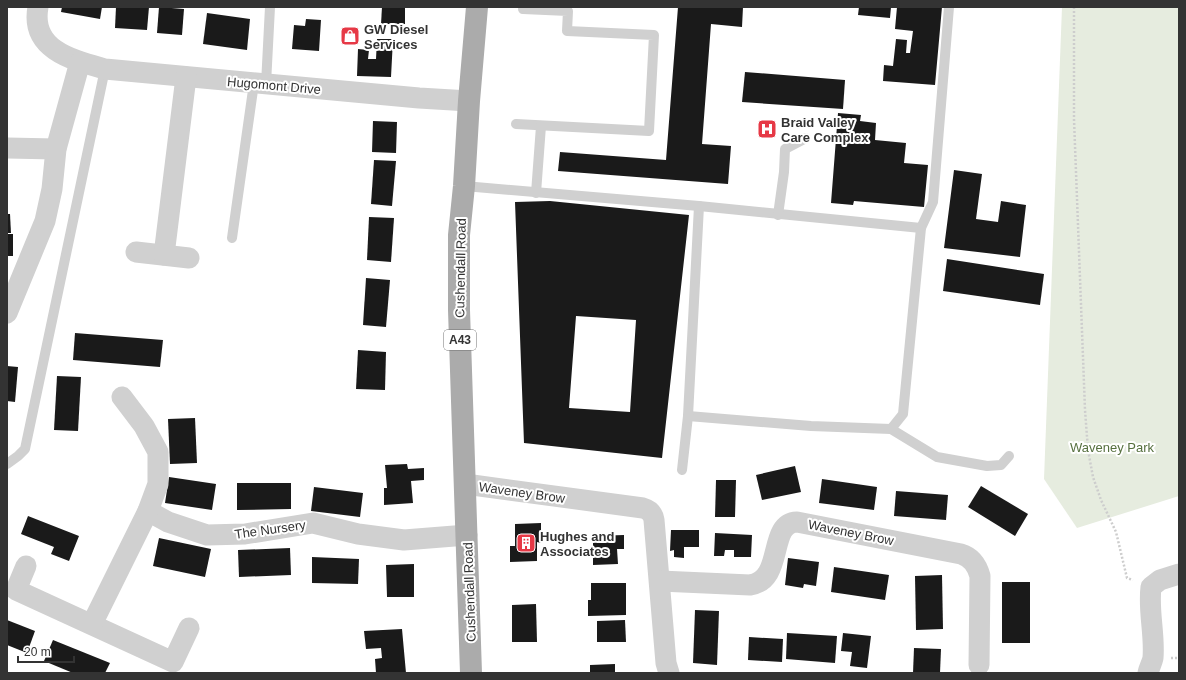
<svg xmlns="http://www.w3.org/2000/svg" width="1186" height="680" font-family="Arial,sans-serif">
  <rect width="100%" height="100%" fill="#fff"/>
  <polygon fill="#e6ecdf" points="1062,7 1179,7 1179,496 1077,528 1044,479"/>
  <g fill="#1a1a1a" fill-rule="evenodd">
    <polygon points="62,7 102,7 100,19 61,12"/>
    <polygon points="116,7 149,7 147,30 115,28"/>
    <polygon points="159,7 184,9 182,35 157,33"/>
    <polygon points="382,7 405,7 405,24 381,24"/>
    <polygon points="678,7 743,7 742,27 711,24 702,144 731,146 728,184 558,171 560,152 666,160"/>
    <polygon points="859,7 891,7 890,18 858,15"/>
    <polygon points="897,7 942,7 935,85 883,81 884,65 893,66 896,39 907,40 906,53 910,53 913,31 895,29"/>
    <polygon points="207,13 250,19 247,50 203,44"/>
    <polygon points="306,19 321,20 319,51 292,49 294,25 305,26"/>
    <polygon points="377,39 393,39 391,77 357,76 358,49 369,50 368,59 376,59"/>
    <polygon points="745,72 845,80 843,109 742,102"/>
    <polygon points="838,113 861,115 860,121 876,123 875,140 906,143 904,163 928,165 924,207 854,201 853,205 831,203"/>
    <polygon points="373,121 397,122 396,153 372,152"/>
    <polygon points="374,160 396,161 392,206 371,204"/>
    <polygon points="954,170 982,174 976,219 998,222 1001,201 1026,205 1020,257 944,248"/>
    <path d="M550 201 689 215 662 458 524 443 515 202ZM576 316 636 320 630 412 569 408Z"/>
    <polygon points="7,214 10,214 11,233 7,233"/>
    <polygon points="369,217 394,218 391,262 367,260"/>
    <rect x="7" y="234" width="6" height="22"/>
    <polygon points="947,259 1044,274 1040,305 943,291"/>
    <polygon points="366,278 390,280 386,327 363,325"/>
    <polygon points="75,333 163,340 160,367 73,360"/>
    <polygon points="358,350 386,352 385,390 356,389"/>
    <polygon points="7,366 18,367 15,402 7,401"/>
    <polygon points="57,376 81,377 78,431 54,430"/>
    <polygon points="195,418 197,463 170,464 168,419"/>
    <polygon points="407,464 408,469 424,468 424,480 411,481 413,503 384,505 384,488 387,488 385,465"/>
    <polygon points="795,466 801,492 762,500 756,475"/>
    <polygon points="169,477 216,484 212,510 165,503"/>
    <polygon points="822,479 877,487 874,510 819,503"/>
    <polygon points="716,480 736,480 735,517 715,517"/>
    <polygon points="237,483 291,483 291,509 237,510"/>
    <polygon points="981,486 1028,514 1015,536 968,507"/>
    <polygon points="314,487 363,493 360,517 311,511"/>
    <polygon points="896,491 948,495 946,520 894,516"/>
    <polygon points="28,516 79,536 69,561 51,554 54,547 21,534"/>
    <polygon points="541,523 541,543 537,542 537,561 510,562 510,546 515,546 515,524"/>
    <polygon points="671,530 699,530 699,547 684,547 684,558 674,557 674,550 670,551"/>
    <polygon points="715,533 752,535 751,557 734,557 734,550 725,550 724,556 714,556"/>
    <polygon points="624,535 624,549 617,549 618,564 593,565 593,536"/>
    <polygon points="159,538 211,549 205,577 153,566"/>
    <polygon points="290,548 291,575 239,577 238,550"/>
    <polygon points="312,557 359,559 358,584 312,583"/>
    <polygon points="788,558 819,562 816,586 804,584 803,588 785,585"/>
    <polygon points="414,564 414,597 387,597 386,565"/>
    <polygon points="834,567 889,575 885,600 831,592"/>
    <polygon points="942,575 943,629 916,630 915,576"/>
    <rect x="1002" y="582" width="28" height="61"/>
    <polygon points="591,583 626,583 626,615 588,616 588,600 591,600"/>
    <polygon points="536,604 537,642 512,642 512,605"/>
    <polygon points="695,610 719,611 717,665 693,663"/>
    <polygon points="7,620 35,631 27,653 7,645"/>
    <polygon points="625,620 626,642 597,642 597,621"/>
    <polygon points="402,629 406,673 376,673 375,659 382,658 381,648 366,649 364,631"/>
    <polygon points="787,633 837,636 835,663 786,659"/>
    <polygon points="843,633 871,636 867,668 850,666 852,652 841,651"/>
    <polygon points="749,637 783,639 782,662 748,660"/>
    <polygon points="53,640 110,663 105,673 73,673 44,661"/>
    <polygon points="914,648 941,649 940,673 913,673"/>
    <polygon points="615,664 615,673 590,673 590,665"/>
  </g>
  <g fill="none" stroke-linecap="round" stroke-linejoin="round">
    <g stroke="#cdcdcd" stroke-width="2.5" stroke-dasharray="2 2" stroke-linecap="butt">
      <polyline points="1074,7 1074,119 1085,410 1088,450 1093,477 1101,500 1116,532 1127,578 1133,580"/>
      <polyline points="1171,658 1179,658"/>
    </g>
    <g stroke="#d0d0d0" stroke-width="10">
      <polyline points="266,84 270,7"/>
      <polyline points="516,124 649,131 654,35 567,31 568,11 523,9"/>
      <polyline points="464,186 699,206 921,228 933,202 949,7"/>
      <polyline points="536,193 541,126"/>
      <polyline points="778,215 784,172 785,149 806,138"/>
      <polyline points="232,238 254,83"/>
      <polyline points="688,416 811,426 891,429 937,457 987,466 1001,465 1009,456"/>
      <polyline points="891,429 903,414 921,228"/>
      <polyline points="7,464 18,456 25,449 105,69"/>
      <polyline points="682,470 688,416 699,206"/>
    </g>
    <g stroke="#d0d0d0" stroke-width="21">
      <path d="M38 7C30 50 73 60 105 69L419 98 469 101"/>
      <polyline points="7,148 56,149"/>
      <polyline points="136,252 189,258"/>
      <polyline points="164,255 186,77"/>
      <polyline points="7,313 45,221 52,189 56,149 80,62"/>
      <path d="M465 484 643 508C650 510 653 514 654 520L666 663 669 673"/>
      <polyline points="148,511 168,522 207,535 245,534 313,523 358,534 404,540 467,535"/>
      <polyline points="26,566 16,590 173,662 189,628"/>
      <path d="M660 581 750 585C785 580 767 523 797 522L961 554C971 557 977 565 980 576L979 665"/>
      <polyline points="92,624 148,511 158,484 158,452 144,426 122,397"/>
      <path d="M1148 673C1149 668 1152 663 1153 658 1155 634 1148 611 1151 587L1160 580 1179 574"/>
    </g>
    <polyline stroke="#ababab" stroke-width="22" points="471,673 459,310 459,235 464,186 469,101 477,7"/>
  </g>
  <defs>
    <symbol id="shop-square" viewBox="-11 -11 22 22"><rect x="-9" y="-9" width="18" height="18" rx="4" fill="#e63946" stroke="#fff"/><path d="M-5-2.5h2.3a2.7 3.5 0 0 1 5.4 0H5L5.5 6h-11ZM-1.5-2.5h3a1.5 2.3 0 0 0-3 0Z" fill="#fff"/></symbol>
    <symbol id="hospital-square" viewBox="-11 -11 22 22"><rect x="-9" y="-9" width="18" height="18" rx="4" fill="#e63946" stroke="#fff"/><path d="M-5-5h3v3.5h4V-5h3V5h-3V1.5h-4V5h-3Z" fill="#fff"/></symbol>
    <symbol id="building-square" viewBox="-11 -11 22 22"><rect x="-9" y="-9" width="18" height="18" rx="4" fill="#e63946" stroke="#fff"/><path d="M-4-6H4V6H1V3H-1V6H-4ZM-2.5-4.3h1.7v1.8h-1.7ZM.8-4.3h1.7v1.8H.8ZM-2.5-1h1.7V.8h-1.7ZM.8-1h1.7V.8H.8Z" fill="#fff"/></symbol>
  </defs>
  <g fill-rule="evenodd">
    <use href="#shop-square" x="339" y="25" width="22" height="22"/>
    <use href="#hospital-square" x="756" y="118" width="22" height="22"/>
    <use href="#building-square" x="515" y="532" width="22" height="22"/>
  </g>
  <g text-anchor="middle" stroke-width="4" stroke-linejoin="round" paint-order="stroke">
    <rect fill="#fff" stroke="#707070" stroke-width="1" x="444" y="330" width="32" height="20" rx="3"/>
    <g font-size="12" font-weight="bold" fill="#333">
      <text x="460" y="344">A43</text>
    </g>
    <g font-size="13" font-weight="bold" fill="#333" stroke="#fff" text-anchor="start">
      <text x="364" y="34">GW Diesel<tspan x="364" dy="15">Services</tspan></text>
      <text x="781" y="127">Braid Valley<tspan x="781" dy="15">Care Complex</tspan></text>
      <text x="540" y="541">Hughes and<tspan x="540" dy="15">Associates</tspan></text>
    </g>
    <g font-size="13" fill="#333" stroke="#fff">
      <text transform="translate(274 85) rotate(5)" y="5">Hugomont Drive</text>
      <text transform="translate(460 268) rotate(-89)" y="5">Cushendall Road</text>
      <text transform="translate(522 492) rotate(8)" y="5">Waveney Brow</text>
      <text transform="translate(270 529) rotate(-8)" y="5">The Nursery</text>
      <text transform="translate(851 532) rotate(11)" y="5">Waveney Brow</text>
      <text transform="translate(469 592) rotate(-92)" y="5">Cushendall Road</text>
    </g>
    <g font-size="13" fill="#56703f" stroke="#fff">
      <text x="1112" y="452">Waveney Park</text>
    </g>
  </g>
  <rect width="1186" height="680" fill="none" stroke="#333333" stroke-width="16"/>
  <path d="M18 656v6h56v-6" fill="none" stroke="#333333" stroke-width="2"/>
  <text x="24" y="656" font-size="12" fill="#333333" stroke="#ffffff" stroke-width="3" paint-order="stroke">20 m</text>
</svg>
